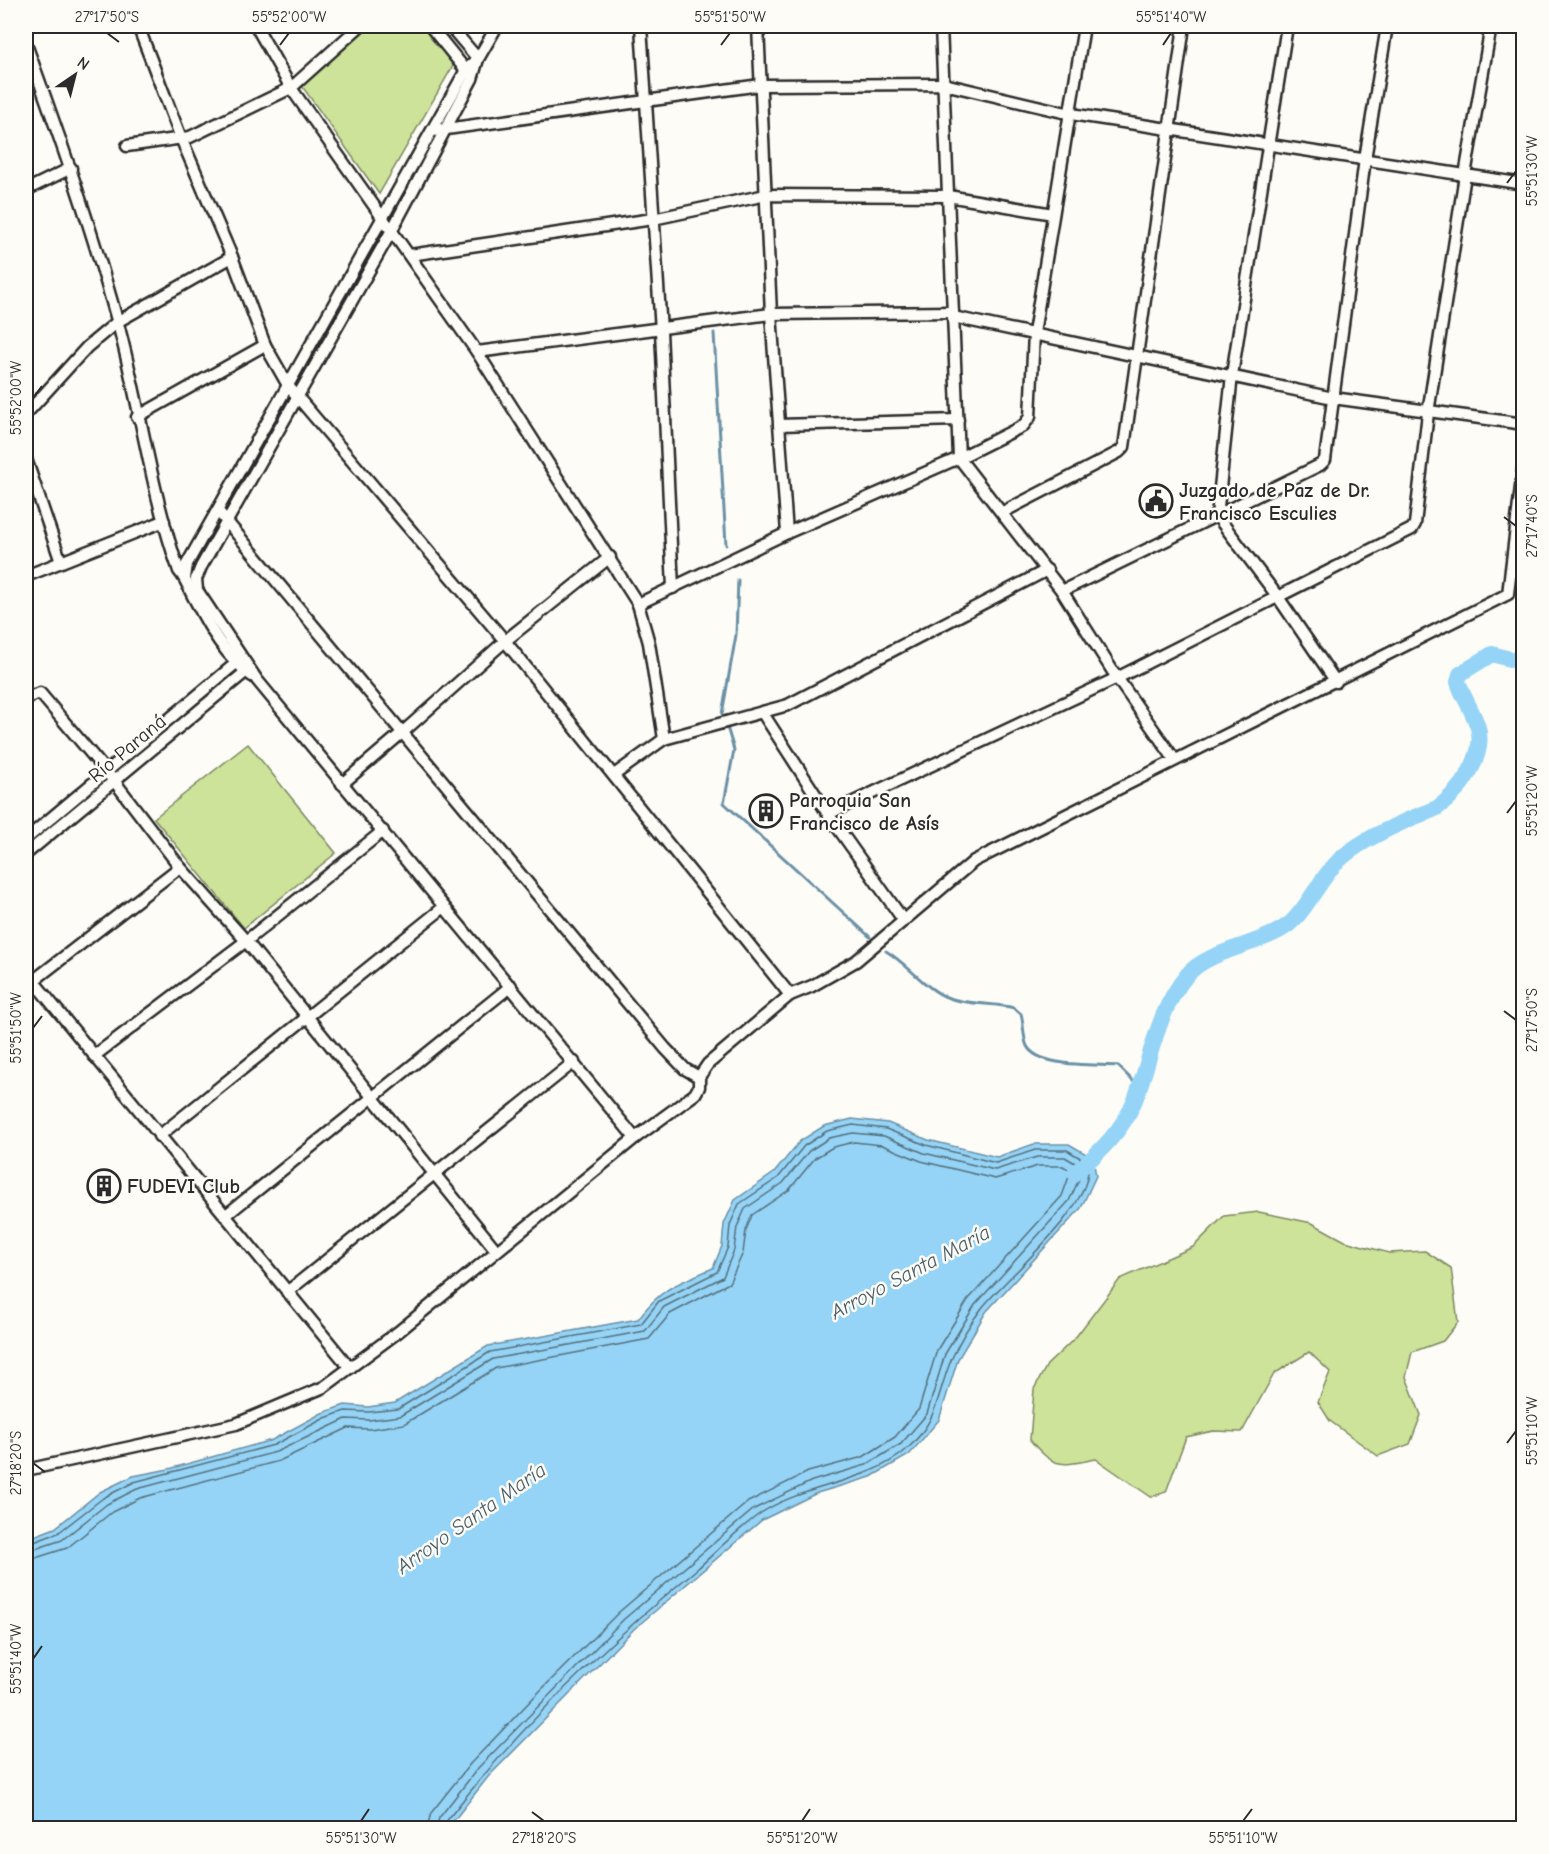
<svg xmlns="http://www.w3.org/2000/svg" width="1549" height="1854" font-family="'Comic Neue',sans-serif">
  <rect width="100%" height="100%" fill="#fdfcf7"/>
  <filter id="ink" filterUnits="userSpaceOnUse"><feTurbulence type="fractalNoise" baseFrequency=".0167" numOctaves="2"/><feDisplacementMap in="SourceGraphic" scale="12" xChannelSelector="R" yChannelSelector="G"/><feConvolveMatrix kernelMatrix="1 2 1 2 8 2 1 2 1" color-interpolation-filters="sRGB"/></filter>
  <g filter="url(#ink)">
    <g fill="#cce399" stroke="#7c8762" stroke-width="1.5">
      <polygon points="369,26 423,26 454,64 379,194 299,82"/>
      <polygon points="248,744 336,853 244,928 154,818"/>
      <path d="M1259 1212 1312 1223 1345 1241 1389 1253 1425 1251 1451 1268 1458 1322 1443 1341 1412 1352 1406 1377 1421 1415 1410 1444 1378 1456 1330 1421 1318 1402 1330 1372 1309 1352 1274 1374 1242 1432 1213 1431 1186 1437 1166 1492 1151 1497 1096 1459C1059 1466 1055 1469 1030 1440L1034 1389 1047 1365 1075 1338 1120 1279 1193 1247 1224 1216Z"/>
    </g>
    <path fill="#95d4f6" stroke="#6b90a5" stroke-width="1.5" d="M852 1119 888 1123 928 1140 997 1157 1034 1144H1069L1093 1158 1096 1176 1081 1208 986 1312 958 1359 939 1420 909 1455 871 1477 817 1493 762 1520 634 1629 488 1777 448 1828H26V1539L55 1528 100 1492 133 1476 169 1469 272 1440 322 1413 345 1405 368 1407 395 1403 488 1346 638 1319C662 1287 677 1284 713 1268L722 1246 724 1224 735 1200 774 1173 800 1141 824 1126Z"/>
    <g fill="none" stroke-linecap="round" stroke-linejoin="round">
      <g stroke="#556f7c" stroke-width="1.5">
        <path d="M26 1545 58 1533 103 1498 134 1482 274 1445 325 1418 345 1411 369 1412 398 1409 490 1352 641 1324 659 1301 717 1272 728 1247 730 1225 739 1204 778 1178 804 1146 827 1131 853 1125 886 1129 926 1145 996 1163 1035 1150H1067L1087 1162C1099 1203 1006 1277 982 1308 971 1322 959 1342 952 1358 936 1395 940 1419 906 1450 867 1484 802 1484 758 1515 736 1531 717 1551 697 1569 605 1645 518 1728 445 1823L444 1828"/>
        <polyline points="26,1552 62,1540 107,1504 137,1489 276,1452 346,1419 369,1420 400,1416 493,1359 645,1331 664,1307 723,1277 734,1250 737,1227 745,1209 783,1183 809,1151 829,1138 853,1133 884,1136 924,1153 995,1170 1037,1157 1065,1157 1080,1166 1081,1175 1069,1201 975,1305 945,1354 927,1414 901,1444 866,1465 812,1481 754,1509 624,1619 478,1768 439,1818 436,1828"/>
        <polyline points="26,1561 67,1548 112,1512 140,1498 279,1461 348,1428 370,1429 404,1424 496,1368 649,1339 670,1314 729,1283 743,1253 746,1230 752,1215 789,1190 815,1158 833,1147 854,1142 882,1145 921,1161 995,1179 1038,1166 1063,1166 1071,1171 1062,1196 968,1300 937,1350 919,1409 895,1437 863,1457 808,1472 748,1502 619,1612 534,1697 470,1764 431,1813 427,1828"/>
      </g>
      <g stroke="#6b90a5" stroke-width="3">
        <polyline points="714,333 726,545"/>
        <polyline points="722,714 736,635 738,580"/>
        <polyline points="727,727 734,750 724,803 870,937"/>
        <path d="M886 951C908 964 927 991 949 998 969 1005 993 1003 1014 1008L1021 1014C1024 1024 1023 1038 1027 1046 1038 1068 1096 1064 1118 1066L1139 1087"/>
      </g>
      <path stroke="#95d4f6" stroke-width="16" d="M1075 1173C1099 1153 1123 1130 1135 1100 1151 1059 1157 1011 1187 975 1209 949 1260 946 1288 925 1308 910 1320 875 1345 855 1365 839 1388 829 1412 818 1420 815 1429 812 1437 808 1460 792 1486 756 1478 728 1474 712 1463 698 1458 682L1460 674 1492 654 1524 663"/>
      <defs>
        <g id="minor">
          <polyline points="138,26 181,138 232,257 265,345 289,387 505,641 790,995"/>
          <polyline points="256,26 291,88 477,352 638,604 649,643 664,739"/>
          <polyline points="430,26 469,74"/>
          <polyline points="450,26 478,59"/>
          <polyline points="497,26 478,59 472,79 392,230 201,567 196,579 197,590 257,680 635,1138"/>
          <polyline points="641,26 661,331 673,588"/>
          <polyline points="758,26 771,314 787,533"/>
          <polyline points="941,26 959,458 1062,591 1117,678 1175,760"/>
          <polyline points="1287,26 1232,375 1217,516 1278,597 1336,682"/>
          <polyline points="1491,26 1465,175 1524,184"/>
          <path d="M26 44C59 135 91 226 117 320 140 403 150 489 179 571 187 580 189 590 195 600 210 629 226 657 252 676"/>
          <polyline points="432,131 760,85 944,84 1071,114 1465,175 1428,413 1415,524 1412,529 1117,678 828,814"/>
          <polyline points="127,146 190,137 291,88 360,26"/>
          <polyline points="26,190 71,168"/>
          <polyline points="410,255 653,219 766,195 948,196 1053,214"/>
          <polyline points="953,317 1333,398 1524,424"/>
          <polyline points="477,352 771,314 953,312"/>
          <polyline points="26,414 87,347 117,322 232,257"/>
          <polyline points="137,417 265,345"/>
          <polyline points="779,425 958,420"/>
          <polyline points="26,459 61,562"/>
          <polyline points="218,511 665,1048 685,1069 699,1077"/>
          <polyline points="1003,512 1119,452 1124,447 1184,26"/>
          <polyline points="26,576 164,521"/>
          <polyline points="185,578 187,564 466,70 478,59"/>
          <polyline points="1062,591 1320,465 1325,460 1365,159 1387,26"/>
          <polyline points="638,604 787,533 959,458 1023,426 1030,417 1034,333 1084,26"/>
          <polyline points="26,698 40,693 115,782 180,867 246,941 496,1250"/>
          <polyline points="762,712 828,814 904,921"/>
          <polyline points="614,775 664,739 788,705 1047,570"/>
          <polyline points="342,784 403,732 505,641 610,557"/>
          <polyline points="26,839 241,659"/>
          <polyline points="26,854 249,669"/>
          <polyline points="26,972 350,1368"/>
          <polyline points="33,981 180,867"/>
          <polyline points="94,1056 246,941 383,831"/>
          <polyline points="159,1136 444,907"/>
          <polyline points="225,1216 511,986"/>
          <polyline points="287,1292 574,1062"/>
          <polyline points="26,1470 236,1424 324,1387 398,1332 635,1138 695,1094 699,1087 699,1077 708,1064 790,995 812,986 856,961 974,861 1508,594 1524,462"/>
        </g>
      </defs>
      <use href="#minor" stroke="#2b2b2b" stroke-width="15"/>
      <use href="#minor" stroke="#fdfcf7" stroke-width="10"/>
    </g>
  </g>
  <path fill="none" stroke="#2b2b2b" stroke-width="2" d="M107 33 119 42M280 45 289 33M721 45 730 33M1163 45 1171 33M1507 183 1516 171M33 398 42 386M1504 517 1516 526M1507 813 1516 801M1504 1011 1516 1020M33 1028 42 1016M1507 1443 1516 1431M33 1463 45 1472M33 1659 42 1646M532 1812 544 1821M361 1821 369 1809M802 1821 810 1809M1243 1821 1252 1809"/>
  <defs>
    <symbol id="civic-ring" viewBox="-11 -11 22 22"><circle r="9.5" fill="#fdfcf7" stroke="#2b2b2b" stroke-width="1.5"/><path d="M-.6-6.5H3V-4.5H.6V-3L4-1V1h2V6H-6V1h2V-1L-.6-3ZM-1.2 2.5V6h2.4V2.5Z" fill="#2b2b2b"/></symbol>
    <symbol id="building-ring" viewBox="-11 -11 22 22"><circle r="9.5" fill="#fdfcf7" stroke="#2b2b2b" stroke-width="1.5"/><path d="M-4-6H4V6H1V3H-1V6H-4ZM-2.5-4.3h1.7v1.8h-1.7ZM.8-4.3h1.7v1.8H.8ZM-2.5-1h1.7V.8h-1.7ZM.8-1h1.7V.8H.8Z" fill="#2b2b2b"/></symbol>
  </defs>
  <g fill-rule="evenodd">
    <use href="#civic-ring" x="1137" y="482" width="38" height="38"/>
    <use href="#building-ring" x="747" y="792" width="38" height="38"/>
    <use href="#building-ring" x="85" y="1167" width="38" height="38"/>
  </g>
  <g text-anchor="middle" stroke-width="5" stroke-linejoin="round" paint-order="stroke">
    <g font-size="20" font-weight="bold" fill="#2b2b2b" stroke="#fdfcf7" text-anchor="start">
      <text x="1179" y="497">Juzgado de Paz de Dr.<tspan x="1179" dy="23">Francisco Esculies</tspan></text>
      <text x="789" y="807">Parroquia San<tspan x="789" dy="23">Francisco de Asís</tspan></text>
      <text x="127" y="1193">FUDEVI Club</text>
    </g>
    <g font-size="20" fill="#2b2b2b" stroke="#fdfcf7">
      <text transform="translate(127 748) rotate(-40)" y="7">Río Paraná</text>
    </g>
    <g font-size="21" font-style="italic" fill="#4b5e68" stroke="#fdfcf7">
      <text transform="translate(910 1272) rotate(-28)" y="7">Arroyo Santa María</text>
      <text transform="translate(471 1518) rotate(-35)" y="7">Arroyo Santa María</text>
    </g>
  </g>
  <rect width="1549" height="1854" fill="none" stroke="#fdfcf7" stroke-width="66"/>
  <g transform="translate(75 75) rotate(35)" stroke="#fdfcf7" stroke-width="4.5" paint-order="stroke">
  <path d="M0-4.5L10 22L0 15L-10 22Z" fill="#2b2b2b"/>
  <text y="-9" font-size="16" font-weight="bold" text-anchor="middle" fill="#2b2b2b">N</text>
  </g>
  <rect x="33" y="33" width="1483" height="1788" fill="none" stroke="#2b2b2b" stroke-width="2"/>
  <g font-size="15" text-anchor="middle" fill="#2b2b2b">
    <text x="107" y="22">27°17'50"S</text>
    <text x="289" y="22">55°52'00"W</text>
    <text x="730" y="22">55°51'50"W</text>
    <text x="1171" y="22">55°51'40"W</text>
    <text transform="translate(1532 171) rotate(-90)" y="5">55°51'30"W</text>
    <text transform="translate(16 398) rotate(-90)" y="5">55°52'00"W</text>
    <text transform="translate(1532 526) rotate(-90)" y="5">27°17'40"S</text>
    <text transform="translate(1532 801) rotate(-90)" y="5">55°51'20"W</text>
    <text transform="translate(1532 1020) rotate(-90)" y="5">27°17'50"S</text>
    <text transform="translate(16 1028) rotate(-90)" y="5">55°51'50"W</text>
    <text transform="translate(1532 1431) rotate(-90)" y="5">55°51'10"W</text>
    <text transform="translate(16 1463) rotate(-90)" y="5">27°18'20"S</text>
    <text transform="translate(16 1659) rotate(-90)" y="5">55°51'40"W</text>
    <text x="361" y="1843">55°51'30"W</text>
    <text x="544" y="1843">27°18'20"S</text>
    <text x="802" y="1843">55°51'20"W</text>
    <text x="1243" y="1843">55°51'10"W</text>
  </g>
</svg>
